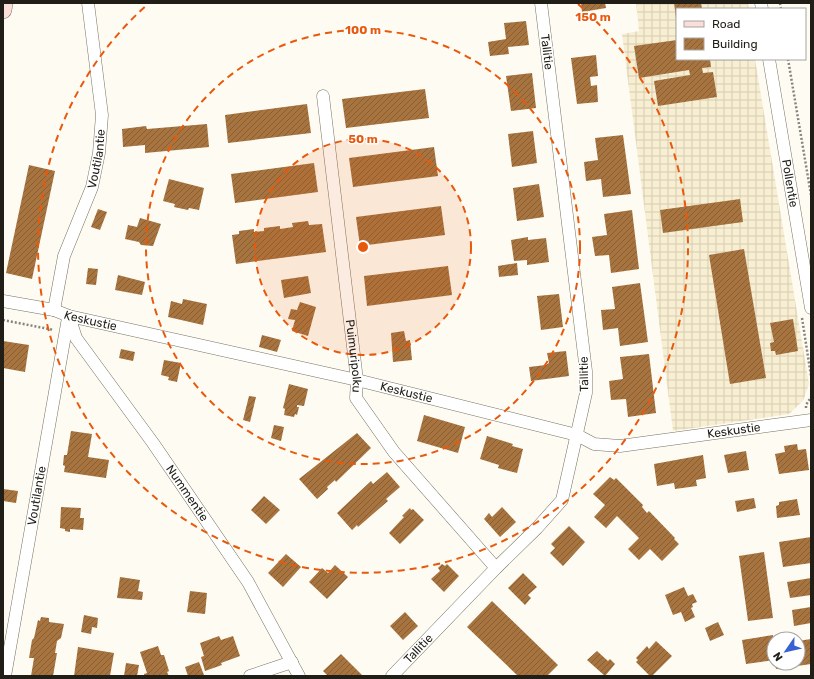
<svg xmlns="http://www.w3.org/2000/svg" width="814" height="679" font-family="Rubik,sans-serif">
  <defs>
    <pattern id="industrial-grid" width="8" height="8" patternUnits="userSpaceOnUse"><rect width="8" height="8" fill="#f8efd3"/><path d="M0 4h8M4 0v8" fill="none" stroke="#d4ccb4"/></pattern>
    <pattern id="building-hatch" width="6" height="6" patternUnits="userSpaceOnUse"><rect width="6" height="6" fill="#a7743f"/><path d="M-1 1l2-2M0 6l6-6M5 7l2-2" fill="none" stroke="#885f34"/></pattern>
  </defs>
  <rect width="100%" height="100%" fill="#fefbf3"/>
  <polygon fill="url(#industrial-grid)" points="636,3 748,3 749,9 677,9 677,59 755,59 809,384 803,401 789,414 673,431 622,34 639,31"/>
  <g fill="url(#building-hatch)">
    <polygon points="581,3 605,3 606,8 582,12"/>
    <polygon points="674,3 701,3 702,9 677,9 676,18"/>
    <polygon points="526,21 529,45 508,47 509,54 490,56 488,42 506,39 504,23"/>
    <polygon points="677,40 677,59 710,59 711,67 702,68 703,73 713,72 717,97 658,106 654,81 690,75 689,70 639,78 634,46"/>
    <polygon points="596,55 598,76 590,77 591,86 597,85 598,102 577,104 571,58"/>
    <polygon points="532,73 536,108 511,111 506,76"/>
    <polygon points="425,89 429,118 346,128 342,99"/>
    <polygon points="307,104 311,133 228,143 225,115"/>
    <polygon points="207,124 209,147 145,153 145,145 123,147 122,129 146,126 147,129"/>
    <polygon points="533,131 537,163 512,167 508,134"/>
    <polygon points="623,135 631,194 603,197 601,179 586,181 584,162 598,160 595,138"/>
    <polygon points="434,147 438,176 353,187 349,158"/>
    <polygon points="314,163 318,192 235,203 231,174"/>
    <polygon points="29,165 55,171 32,279 6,273"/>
    <polygon points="169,179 204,188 199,210 189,208 188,210 174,207 175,204 163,201"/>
    <polygon points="539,184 544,217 517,221 513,188"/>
    <polygon points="740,199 743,222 663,233 660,210"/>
    <polygon points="441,206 445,235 360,246 356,217"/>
    <polygon points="98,209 107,212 100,230 91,227"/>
    <polygon points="632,210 639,269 611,273 609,255 595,256 592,237 607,235 604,214"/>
    <polygon points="140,218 161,224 153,246 141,245 139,242 125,239 128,225 137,227"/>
    <polygon points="308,221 309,225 322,224 326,252 236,264 232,235 239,234 239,231 254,229 254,232 264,231 264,228 280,226 280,229 293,227 292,223"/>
    <polygon points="528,237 528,240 546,238 549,262 527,265 527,260 514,261 511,240"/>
    <polygon points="744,249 766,378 730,384 709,255"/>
    <polygon points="517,263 518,275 499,277 498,266"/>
    <polygon points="448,266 452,295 367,306 364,276"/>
    <polygon points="88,268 98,269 96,285 86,284"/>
    <polygon points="118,275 145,282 142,295 115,290"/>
    <polygon points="308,276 311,293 284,298 281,280"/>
    <polygon points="640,283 648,342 620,346 618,328 603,330 601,310 615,309 612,287"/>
    <polygon points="559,294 563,327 541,330 537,296"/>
    <polygon points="183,299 207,304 203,325 168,317 171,301 182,304"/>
    <polygon points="300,302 316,307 308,336 292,331 295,320 288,319 291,309 297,310"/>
    <polygon points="793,319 798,351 776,355 775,351 771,351 770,343 774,342 770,323"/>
    <polygon points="404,331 406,341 410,340 412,360 393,362 391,333"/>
    <polygon points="262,335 281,340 277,352 259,347"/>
    <polygon points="3,341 29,345 25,372 3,368"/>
    <polygon points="121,349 135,352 133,361 119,358"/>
    <polygon points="566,351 569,376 531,381 529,367 546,365 549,363 547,353"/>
    <polygon points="649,354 656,413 628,417 626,399 611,400 609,381 623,379 620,357"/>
    <polygon points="164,360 181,363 177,382 168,380 169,377 161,375"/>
    <polygon points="289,384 308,389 304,406 297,405 297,407 299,407 297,415 295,414 294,417 284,415 285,409 283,408"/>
    <polygon points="249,396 256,397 250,422 243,420"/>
    <polygon points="424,415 465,427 458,453 417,441"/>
    <polygon points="274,425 284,427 281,441 271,438"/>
    <polygon points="71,431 92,434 88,457 109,460 106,478 64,472 65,466 63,465 64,455 67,455"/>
    <polygon points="357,433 371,448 336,482 335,480 327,487 328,489 317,499 299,479"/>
    <polygon points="487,436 513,444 512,446 523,449 517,473 498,468 499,465 480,459"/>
    <polygon points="797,444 798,450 806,449 809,470 779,474 775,454 785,452 784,446"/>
    <polygon points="746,451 749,470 728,473 724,455"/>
    <polygon points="703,455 706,478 696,480 697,486 675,489 674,483 657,486 654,464"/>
    <polygon points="387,472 400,487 386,499 388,501 358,527 357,525 352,530 337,513 371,481 373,484"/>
    <polygon points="610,477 614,480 616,478 643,505 642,507 647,513 649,511 675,538 674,539 679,544 662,561 650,549 639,560 628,549 639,538 617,516 606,528 594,517 605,505 593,494"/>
    <polygon points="3,489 18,491 16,503 3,501"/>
    <polygon points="264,496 280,510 266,524 251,510"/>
    <polygon points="754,498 756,508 737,512 735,501"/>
    <polygon points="797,499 800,515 777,518 776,506 779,505 779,502"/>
    <polygon points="61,507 81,508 80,518 84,518 83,530 70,529 70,532 65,531 65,529 60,528"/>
    <polygon points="502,507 516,522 500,537 484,519 489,513 492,517"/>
    <polygon points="410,508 411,510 413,509 424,520 400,544 389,533 404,517 402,516"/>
    <polygon points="569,526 585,542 563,566 550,553 555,548 551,544"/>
    <polygon points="811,537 811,563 783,567 779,542"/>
    <polygon points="764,552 773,618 748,621 739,556"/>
    <polygon points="286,554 301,567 283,587 268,573"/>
    <polygon points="442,564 445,566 447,564 459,576 444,592 431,579 440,571 438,568"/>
    <polygon points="335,565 348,577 327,599 309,582 322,568 328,573"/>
    <polygon points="523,573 537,587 528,595 531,598 525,605 508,588"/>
    <polygon points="120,577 140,580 138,591 143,592 142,600 117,598"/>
    <polygon points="811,578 811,595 790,598 787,582"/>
    <polygon points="684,587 688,596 693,594 697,602 692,604 693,607 691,608 695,617 685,622 681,612 673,615 665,595"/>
    <polygon points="190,591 207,593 205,614 187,612"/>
    <polygon points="492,601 558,665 547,676 518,676 467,627"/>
    <polygon points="811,607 811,623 794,626 792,610"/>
    <polygon points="405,612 418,626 403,640 390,626"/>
    <polygon points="84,615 98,618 97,628 92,627 91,634 81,632"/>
    <polygon points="41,617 49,618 49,622 64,624 61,638 57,641 55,653 57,653 53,676 31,676 34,658 29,658 32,640 34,638 38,620 40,621"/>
    <polygon points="718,622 724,635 710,641 705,628"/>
    <polygon points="773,635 774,660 746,664 742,640"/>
    <polygon points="219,636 221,640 233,636 240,656 221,663 222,665 205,671 201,657 204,656 200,643"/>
    <polygon points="811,639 811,664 776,669 775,663 798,663 798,641"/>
    <polygon points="656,641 672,656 652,676 650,676 636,662 638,660 636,658 647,646 649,649"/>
    <polygon points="158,646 161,655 164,655 169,671 167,672 169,676 144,676 144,674 147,673 140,652"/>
    <polygon points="78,647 114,653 110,676 74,676"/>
    <polygon points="597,651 608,661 610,659 615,664 605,676 587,660"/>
    <polygon points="341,654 363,676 328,676 323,671"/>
    <polygon points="199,662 204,675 188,676 185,667"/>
    <polygon points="126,663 139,665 137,676 124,676"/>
  </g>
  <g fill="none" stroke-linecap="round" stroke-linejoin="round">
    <defs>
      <g id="minor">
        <polyline points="761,3 762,9"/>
        <path id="s1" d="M769 59 811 308"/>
        <path id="s2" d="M323 96 357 380 356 398 394 452 496 568"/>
        <path id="s3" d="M3 301 54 310 69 316 357 380 577 435 594 444 620 446 811 420"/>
        <path id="s4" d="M54 310 64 256 92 187 99 153 102 115 88 3"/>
        <path id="s5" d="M69 316 76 338 153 443 248 582 299 676"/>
        <path id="s6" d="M5 676 68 318"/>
        <polyline points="250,676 292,662"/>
        <path id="s7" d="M392 676 496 568 537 528 562 500 586 393V371L541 3"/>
      </g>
      <polyline id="secondary" points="3,10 4,3"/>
    </defs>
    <use href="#minor" stroke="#787260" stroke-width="13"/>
    <use href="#secondary" stroke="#787260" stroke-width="18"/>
    <g stroke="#86847c" stroke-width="2.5" stroke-dasharray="2 2" stroke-linecap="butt">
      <polyline points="780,3 781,9"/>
      <polyline points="788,59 811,195"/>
      <polyline points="802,318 811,376"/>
      <polyline points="3,320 54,330"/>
      <polyline points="806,408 806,405 811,397"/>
    </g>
    <use href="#minor" stroke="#fff" stroke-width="12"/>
    <use href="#secondary" stroke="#fcded9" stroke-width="17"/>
  </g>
  <circle cx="363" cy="247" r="108" fill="#e8590c" fill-opacity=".12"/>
  <g fill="none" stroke="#e8590c" stroke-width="2" stroke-dasharray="7 5">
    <circle cx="363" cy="247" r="108"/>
    <circle cx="363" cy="247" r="217"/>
    <path d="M578 4A325 325 0 1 1 148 4"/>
  </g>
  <g text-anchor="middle" stroke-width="3" stroke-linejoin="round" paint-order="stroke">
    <g font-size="12" fill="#201e16" stroke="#fff">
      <text transform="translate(547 52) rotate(83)" y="4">Tallitie</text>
      <text dy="4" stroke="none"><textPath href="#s4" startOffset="158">Voutilantie</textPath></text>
      <text dy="4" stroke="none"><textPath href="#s1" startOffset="126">Pollentie</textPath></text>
      <text dy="4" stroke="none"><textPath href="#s3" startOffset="90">Keskustie</textPath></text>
      <text dy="4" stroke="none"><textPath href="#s2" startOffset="262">Puimuripolku</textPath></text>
      <text transform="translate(584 374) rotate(-91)" y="4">Tallitie</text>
      <text dy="4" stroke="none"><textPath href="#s3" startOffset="414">Keskustie</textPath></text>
      <text dy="4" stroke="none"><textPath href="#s3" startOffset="750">Keskustie</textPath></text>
      <text dy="4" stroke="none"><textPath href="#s5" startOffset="214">Nummentie</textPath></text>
      <text dy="4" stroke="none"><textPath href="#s6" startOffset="183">Voutilantie</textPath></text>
      <text dy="4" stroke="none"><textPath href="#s7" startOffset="38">Tallitie</textPath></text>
    </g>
  </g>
  <circle cx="363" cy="247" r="6" fill="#e8590c" stroke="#fff" stroke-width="2"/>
  <g font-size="12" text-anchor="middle" font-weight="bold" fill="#e8590c" stroke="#fff" stroke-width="3" stroke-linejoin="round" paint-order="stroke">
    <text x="593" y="21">150 m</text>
    <text x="363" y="34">100 m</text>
    <text x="363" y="143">50 m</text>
  </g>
  <rect width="814" height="679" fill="none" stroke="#201e16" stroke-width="8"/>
  <rect x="676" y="8" width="130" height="52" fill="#ffffff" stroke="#a6a5a2"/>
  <rect x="684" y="21" width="20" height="6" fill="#fcded9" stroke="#a6a5a2"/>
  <text x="712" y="28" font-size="12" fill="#201e16">Road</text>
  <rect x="684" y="38" width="20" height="12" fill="url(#building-hatch)" stroke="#a6a5a2"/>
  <text x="712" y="48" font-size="12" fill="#201e16">Building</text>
  <g transform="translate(786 651) rotate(236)"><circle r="19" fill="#ffffff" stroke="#a6a5a2"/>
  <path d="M0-3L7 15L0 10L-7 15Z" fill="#3861d2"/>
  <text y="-6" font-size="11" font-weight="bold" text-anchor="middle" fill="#201e16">N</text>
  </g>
</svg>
